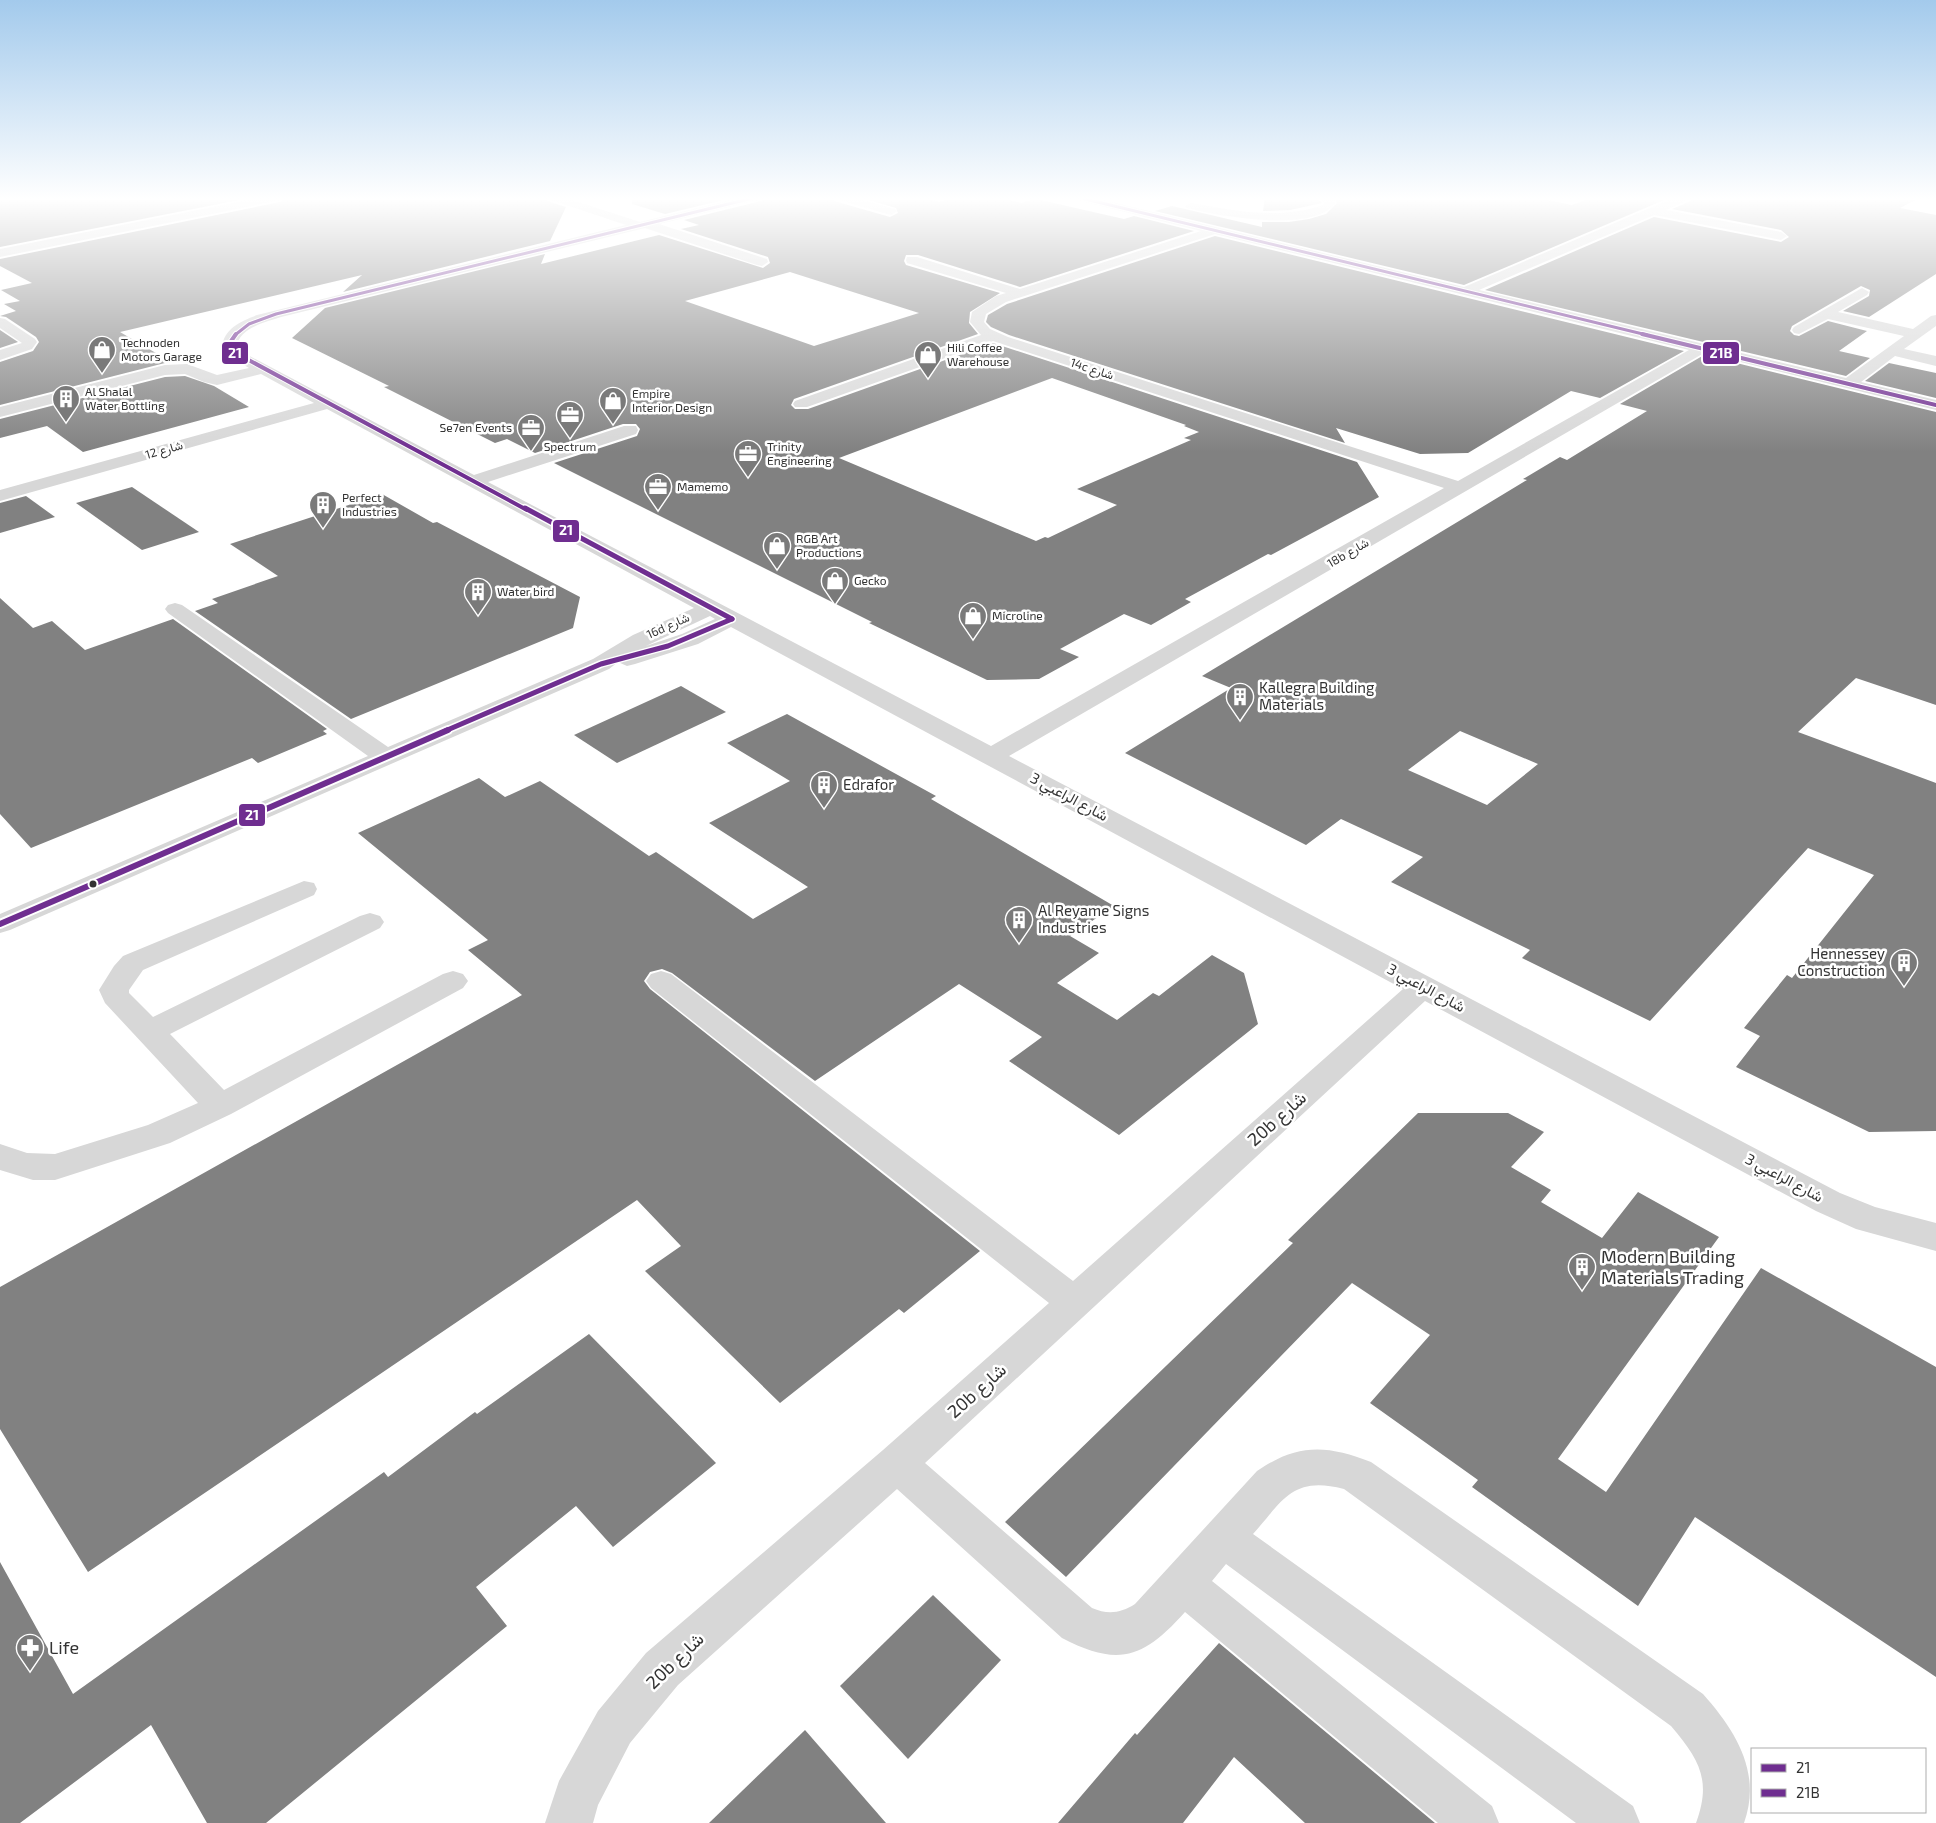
<svg xmlns="http://www.w3.org/2000/svg" width="1936" height="1823" font-family="'Exo 2',Vazirmatn,sans-serif">
  <rect width="100%" height="100%" fill="#fff"/>
  <g fill="#818181" fill-rule="evenodd">
    <polygon points="0,197 254,197 0,247"/>
    <polygon points="288,197 544,197 547,201 566,207 550,241 343,292 362,275 120,332 173,363 165,363 0,405 0,362 33,351 39,342 36,337 6,317 0,316 16,311 4,304 20,301 1,290 32,283 0,266 0,259 280,202"/>
    <polygon points="633,197 736,197 665,214 632,204"/>
    <path d="M765 197H831L834 201 890 217 898 213 896 208 859 197H921L939 202 958 197H997L1021 203 1036 199 1124 219 1134 216 1194 231 1020 287 918 255H906L904 261 906 265 1000 293 970 312 969 323 978 334 794 399 791 405 795 409H808L993 343 1357 462 1379 497 1271 555 1268 554 1185 599 1191 602 1151 625 1124 614 1060 649 1079 657 1039 679 987 680 869 623 872 622 554 463 637 436 640 429 636 424H623L535 453 507 439 495 443 384 387 389 386 292 338 325 308 545 254 541 264 659 235 763 268 770 263 768 257 681 229 699 225 684 220 761 201ZM790 272 919 313 814 346 685 301ZM1052 378 1186 425 1184 426 1199 432 1184 438 1191 440 1077 489 1117 505 1048 538 1045 537 1036 541 839 458Z"/>
    <polygon points="1265,197 1316,197 1322,203 1290,210 1263,211"/>
    <polygon points="1334,197 1532,197 1572,205 1594,197 1671,197 1464,285 1155,211 1172,206 1262,227 1262,222 1289,222 1309,219 1326,214 1337,203"/>
    <polygon points="1694,197 1921,197 1900,208 1936,215 1936,274 1869,317 1843,311 1869,296 1870,290 1861,286 1792,326 1790,331 1794,335 1799,336 1828,321 1867,331 1839,351 1870,358 1846,376 1485,290 1654,217 1781,242 1789,237 1781,230 1672,209 1691,201"/>
    <polygon points="1215,236 1684,351 1600,398 1571,391 1468,453 1420,454 1336,428 1345,443 1009,335 991,327 986,322 988,315 1007,304"/>
    <polygon points="0,330 18,342 0,348"/>
    <path d="M1704 355 1936 412V705L1856 678 1798 732 1936 783V1131L1869 1132 1736 1067 1760 1036 1744 1028 1787 975 1792 978 1874 875 1808 848 1650 1021 1522 958 1530 950 1391 882 1423 857 1341 819 1306 845 1125 753 1231 688 1202 676 1527 480 1523 479 1560 457 1567 460 1647 411 1620 404ZM1460 731 1538 764 1487 805 1408 770Z"/>
    <polygon points="1889,363 1936,373 1936,398 1865,381"/>
    <polygon points="185,376 214,386 249,407 83,452 47,426 0,438 0,419 165,377"/>
    <polygon points="132,487 199,532 142,550 76,503"/>
    <polygon points="382,494 433,523 437,522 580,597 573,628 351,719 195,611 218,603 212,599 278,576 230,544"/>
    <polygon points="26,496 55,517 0,533 0,503"/>
    <polygon points="0,598 33,628 52,621 85,650 173,619 327,729 323,731 327,734 258,763 252,758 31,848 0,814"/>
    <polygon points="681,686 726,712 617,763 574,735"/>
    <polygon points="787,714 936,796 931,799 1114,906 1070,936 1099,953 1057,983 1117,1020 1153,993 1159,996 1212,955 1244,973 1258,1024 1119,1135 1009,1061 1042,1037 959,984 815,1081 672,973 662,969 650,972 644,981 650,989 980,1251 904,1313 899,1309 780,1403 645,1271 681,1246 637,1200 88,1572 0,1429 0,1287 522,995 468,950 488,940 358,833 479,778 505,797 540,781 649,856 656,852 753,919 808,887 709,823 790,781 727,743"/>
    <polygon points="1418,1113 1508,1113 1544,1132 1511,1167 1551,1190 1541,1202 1602,1238 1638,1192 1719,1237 1558,1459 1606,1492 1761,1268 1936,1367 1936,1677 1695,1517 1638,1606 1472,1487 1478,1480 1370,1403 1430,1335 1352,1283 1066,1577 1005,1522 1293,1243 1288,1240"/>
    <polygon points="589,1334 716,1463 613,1547 576,1506 476,1587 507,1626 266,1823 207,1823 151,1725 20,1823 0,1823 0,1562 73,1694 384,1472 388,1477 475,1412 477,1414"/>
    <polygon points="933,1595 1001,1660 908,1759 840,1686"/>
    <polygon points="1219,1643 1435,1823 1305,1823 1234,1757 1183,1823 1058,1823 1135,1733 1137,1735"/>
    <polygon points="805,1730 886,1823 709,1823"/>
  </g>
  <g fill="none" stroke-linecap="round" stroke-linejoin="round">
    <g fill="#d7d7d7" fill-rule="evenodd">
      <polygon points="263,197 286,197 280,200 0,257 0,249"/>
      <path d="M546 197H563L640 222 743 197H763L761 199 659 224 767 259 768 262 762 266 757 265 645 228 281 317C266 322 238 328 237 347L242 352 474 475 624 426H636L638 430 636 434 488 482 991 746 1444 488 993 341 807 407H795L793 404 795 401 981 335 970 322 972 312 996 296 1006 293 907 263 906 260 907 257H917L1020 289 1201 231 1073 199 1071 197H1091L1464 287 1676 197H1692L1690 199 1666 210 1781 232 1787 236 1781 240 1654 215 1479 290 1846 378 1904 336 1828 319 1799 334 1794 333 1792 330 1794 327 1862 288 1869 292 1867 295 1838 312 1913 329 1931 316 1936 315V326L1904 349 1936 356V366L1895 356 1861 382 1936 400V410L1704 353 1009 756 1840 1193 1875 1207 1936 1223V1251L1856 1229 1816 1211 1425 1001 925 1463 1092 1608C1108 1615 1121 1613 1135 1604L1257 1471C1298 1443 1327 1445 1371 1462L1703 1694C1736 1731 1762 1773 1744 1823H1696C1712 1780 1699 1759 1671 1726L1344 1489C1293 1476 1284 1499 1253 1534L1633 1806 1640 1823H1576L1226 1564 1212 1581 1492 1806 1499 1823H1438L1185 1612C1143 1659 1118 1667 1062 1638L897 1489 678 1685 630 1743 598 1805 593 1823H545L559 1781 598 1711 646 1653 883 1450 1049 1303 651 988 646 981 651 974 661 971 671 974 1073 1281 1403 989 731 627 698 644 635 664 627 666 618 662 609 669 10 930 0 933V914L368 756 168 613 165 609 168 605 175 603 182 605 388 747 593 659 633 635 694 608 327 409 0 501V490L314 403 261 374 217 385 204 382 185 374 165 375 0 417V407L165 365 187 364 217 375 249 368C239 362 229 358 222 348 223 329 241 321 257 315L626 225 548 199ZM1215 234 1689 350 1458 481 1008 337 990 329 984 322 986 314 1006 302ZM710 616 715 619 682 634 646 646Z"/>
      <polygon points="833,197 852,197 895,209 897,211 891,215 835,199"/>
      <path d="M1318 197H1331L1336 202C1317 234 1218 216 1187 208L1185 206 1191 203C1236 211 1279 220 1323 205L1324 203Z"/>
      <polygon points="0,318 5,319 35,339 37,342 32,349 0,360 0,350 22,343 0,328"/>
      <polygon points="304,881 314,883 317,889 314,895 143,970 129,990 129,993 153,1017 360,916 370,913 380,916 384,922 380,928 170,1034 224,1090 443,974 453,971 463,974 468,981 463,988 231,1114 170,1143 55,1180 33,1180 0,1170 0,1144 27,1153 55,1154 148,1125 198,1103 105,1003 99,990 114,966 123,956"/>
    </g>
    <defs>
      <polyline id="bus-1-far3" points="235,335 249,324 276,314 757,197"/>
      <polyline id="bus-1-far2" points="236,334 229,344 232,351 527,510"/>
      <g id="bus-1-far1">
        <polyline points="525,508 732,619"/>
        <polyline points="445,731 601,664 668,646 732,619"/>
      </g>
      <polyline id="bus-1" points="93,884 448,730"/>
      <polyline id="bus-2-far2" points="1077,197 1647,335"/>
      <polyline id="bus-2-far1" points="1642,334 1936,405"/>
      <polyline id="bus-2" points="0,924 93,884"/>
    </defs>
    <use href="#bus-1-far3" stroke="#fff" stroke-width="5"/>
    <use href="#bus-1-far2" stroke="#fff" stroke-width="6"/>
    <use href="#bus-1-far1" stroke="#fff" stroke-width="8"/>
    <use href="#bus-1" stroke="#fff" stroke-width="10"/>
    <use href="#bus-2-far2" stroke="#fff" stroke-width="5"/>
    <use href="#bus-2-far1" stroke="#fff" stroke-width="6"/>
    <use href="#bus-2" stroke="#fff" stroke-width="10"/>
    <use href="#bus-1-far3" stroke="#6f2e90" stroke-width="3"/>
    <use href="#bus-1-far2" stroke="#6f2e90" stroke-width="4"/>
    <use href="#bus-1-far1" stroke="#6f2e90" stroke-width="5"/>
    <use href="#bus-1" stroke="#6f2e90" stroke-width="6"/>
    <use href="#bus-2-far2" stroke="#6f2e90" stroke-width="3"/>
    <use href="#bus-2-far1" stroke="#6f2e90" stroke-width="4"/>
    <use href="#bus-2" stroke="#6f2e90" stroke-width="6"/>
  </g>
  <linearGradient id="sky" x2="0" y2="1"><stop stop-color="#a3caec"/><stop offset="0.44" stop-color="#fff"/><stop offset="1" stop-color="#fff" stop-opacity="0"/></linearGradient>
  <rect width="1936" height="452" fill="url(#sky)"/>
  <defs>
    <symbol id="shop-pin" viewBox="-11 -11 22 30"><path d="M0 17L-7.5 6A9.5 9.5 0 1 1 7.5 6Z" fill="#7a7a7a" stroke="#fff"/><path d="M-5-2.5h2.3a2.7 3.5 0 0 1 5.4 0H5L5.5 6h-11ZM-1.5-2.5h3a1.5 2.3 0 0 0-3 0Z" fill="#fff"/></symbol>
    <symbol id="building-pin" viewBox="-11 -11 22 30"><path d="M0 17L-7.5 6A9.5 9.5 0 1 1 7.5 6Z" fill="#7a7a7a" stroke="#fff"/><path d="M-4-6H4V6H1V3H-1V6H-4ZM-2.5-4.3h1.7v1.8h-1.7ZM.8-4.3h1.7v1.8H.8ZM-2.5-1h1.7V.8h-1.7ZM.8-1h1.7V.8H.8Z" fill="#fff"/></symbol>
    <symbol id="office-pin" viewBox="-11 -11 22 30"><path d="M0 17L-7.5 6A9.5 9.5 0 1 1 7.5 6Z" fill="#7a7a7a" stroke="#fff"/><path d="M-6-3h4V-5.5h4V-3h4V5H-6ZM-1-4.5V-3h2v-1.5ZM-6 0V1H6V0Z" fill="#fff"/></symbol>
    <symbol id="pharmacy-pin" viewBox="-11 -11 22 30"><path d="M0 17L-7.5 6A9.5 9.5 0 1 1 7.5 6Z" fill="#7a7a7a" stroke="#fff"/><path d="M-2-6h4v4h4v4h-4v4h-4v-4h-4v-4h4Z" fill="#fff"/></symbol>
  </defs>
  <g fill-rule="evenodd">
    <use href="#shop-pin" x="86" y="334" width="32" height="43"/>
    <use href="#shop-pin" x="912" y="339" width="32" height="43"/>
    <use href="#building-pin" x="50" y="383" width="32" height="43"/>
    <use href="#shop-pin" x="597" y="385" width="32" height="43"/>
    <use href="#office-pin" x="554" y="399" width="32" height="43"/>
    <use href="#office-pin" x="515" y="412" width="32" height="43"/>
    <use href="#office-pin" x="732" y="438" width="32" height="43"/>
    <use href="#office-pin" x="642" y="471" width="32" height="43"/>
    <use href="#building-pin" x="307" y="489" width="32" height="43"/>
    <use href="#shop-pin" x="761" y="530" width="32" height="43"/>
    <use href="#shop-pin" x="819" y="565" width="32" height="43"/>
    <use href="#building-pin" x="462" y="576" width="32" height="43"/>
    <use href="#shop-pin" x="957" y="600" width="32" height="43"/>
    <use href="#building-pin" x="1224" y="681" width="32" height="43"/>
    <use href="#building-pin" x="808" y="769" width="32" height="43"/>
    <use href="#building-pin" x="1003" y="904" width="32" height="43"/>
    <use href="#building-pin" x="1888" y="947" width="32" height="43"/>
    <use href="#building-pin" x="1566" y="1251" width="32" height="43"/>
    <use href="#pharmacy-pin" x="14" y="1632" width="32" height="43"/>
  </g>
  <circle fill="#333" stroke="#fff" stroke-width="2" cx="93" cy="884" r="4.5"/>
  <g text-anchor="middle" stroke-width="5" stroke-linejoin="round" paint-order="stroke">
    <g font-size="12" fill="#333" stroke="#fff" text-anchor="start">
      <text x="121" y="347">Technoden<tspan x="121" dy="14">Motors Garage</tspan></text>
      <text x="947" y="352">Hili Coffee<tspan x="947" dy="14">Warehouse</tspan></text>
      <text x="85" y="396">Al Shalal<tspan x="85" dy="14">Water Bottling</tspan></text>
      <text x="632" y="398">Empire<tspan x="632" dy="14">Interior Design</tspan></text>
      <text x="512" y="432" text-anchor="end">Se7en Events</text>
      <text x="570" y="451" text-anchor="middle">Spectrum</text>
      <text x="767" y="451">Trinity<tspan x="767" dy="14">Engineering</tspan></text>
      <text x="677" y="491">Mamemo</text>
      <text x="342" y="502">Perfect<tspan x="342" dy="14">Industries</tspan></text>
      <text x="796" y="543">RGB Art<tspan x="796" dy="14">Productions</tspan></text>
      <text x="854" y="585">Gecko</text>
      <text x="497" y="596">Water bird</text>
      <text x="992" y="620">Microline</text>
    </g>
    <g font-size="12" fill="#333" stroke="#fff">
      <text transform="translate(1092 369) rotate(18)" y="4">14c شارع</text>
      <text transform="translate(164 450) rotate(-16)" y="4">شارع 12</text>
      <text transform="translate(1348 553) rotate(-30)" y="4">18b شارع</text>
      <text transform="translate(668 626) rotate(-24)" y="4">16d شارع</text>
    </g>
    <g font-size="15" fill="#333" stroke="#fff" text-anchor="start">
      <text x="1259" y="693">Kallegra Building<tspan x="1259" dy="17">Materials</tspan></text>
      <text x="843" y="790">Edrafor</text>
      <text x="1038" y="916">Al Reyame Signs<tspan x="1038" dy="17">Industries</tspan></text>
      <text x="1885" y="959" text-anchor="end">Hennessey<tspan x="1885" dy="17">Construction</tspan></text>
    </g>
    <g font-size="15" fill="#333" stroke="#fff">
      <text transform="translate(1069 797) rotate(28)" y="5">شارع الراعبي 3</text>
      <text transform="translate(1426 988) rotate(28)" y="5">شارع الراعبي 3</text>
      <text transform="translate(1784 1178) rotate(28)" y="5">شارع الراعبي 3</text>
    </g>
    <g font-size="18" fill="#333" stroke="#fff">
      <text transform="translate(1277 1119) rotate(-42)" y="6">20b شارع</text>
      <text transform="translate(977 1391) rotate(-42)" y="6">20b شارع</text>
      <text transform="translate(675 1661) rotate(-44)" y="6">20b شارع</text>
    </g>
    <g font-size="18" fill="#333" stroke="#fff" text-anchor="start">
      <text x="1601" y="1263">Modern Building<tspan x="1601" dy="21">Materials Trading</tspan></text>
      <text x="49" y="1654">Life</text>
    </g>
  </g>
  <g stroke="#fff" stroke-width="2">
    <rect x="221" y="341" width="28" height="24" rx="5" fill="#6f2e90"/>
    <rect x="1702" y="341" width="38" height="24" rx="5" fill="#6f2e90"/>
    <rect x="552" y="519" width="28" height="24" rx="5" fill="#6f2e90"/>
    <rect x="238" y="803" width="28" height="24" rx="5" fill="#6f2e90"/>
  </g>
  <g font-size="14" text-anchor="middle" font-weight="bold" fill="#fff">
    <text x="235" y="358">21</text>
    <text x="1721" y="358">21B</text>
    <text x="566" y="535">21</text>
    <text x="252" y="820">21</text>
  </g>
  <rect x="1751" y="1748" width="175" height="65" fill="#ffffff" stroke="#adadad"/>
  <rect x="1761" y="1764" width="25" height="8" fill="#6f2e90" stroke="#adadad"/>
  <text x="1796" y="1773" font-size="15" fill="#333333">21</text>
  <rect x="1761" y="1789" width="25" height="8" fill="#6f2e90" stroke="#adadad"/>
  <text x="1796" y="1798" font-size="15" fill="#333333">21B</text>
</svg>
